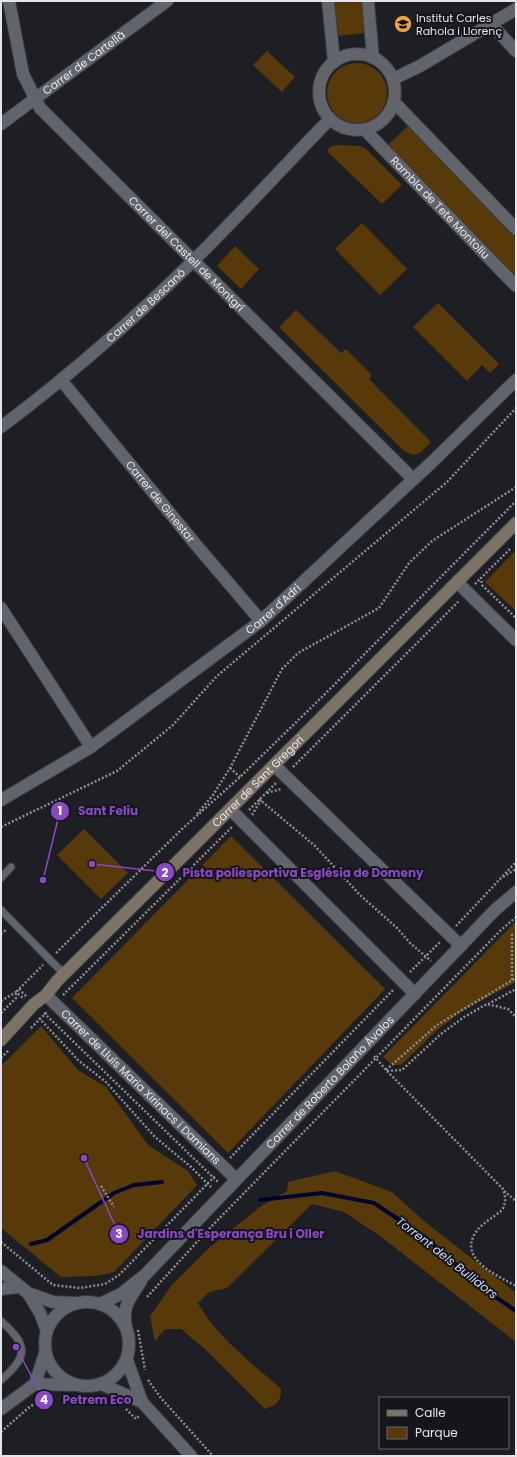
<svg xmlns="http://www.w3.org/2000/svg" width="517" height="1457" font-family="Poppins,sans-serif">
  <rect width="100%" height="100%" fill="#1d1f25"/>
  <g fill="#58390a">
    <polygon points="334,1 362,1 365,33 338,36"/>
    <polygon points="267,51 295,77 282,92 253,65"/>
    <circle cx="357" cy="93" r="30"/>
    <polygon points="408,126 516,238 516,278 388,145"/>
    <polygon points="336,145 359,146 365,148 402,185 382,204 327,151 330,147"/>
    <polygon points="362,223 407,269 380,295 335,249"/>
    <polygon points="235,246 259,269 241,289 217,266"/>
    <polygon points="438,303 499,364 490,373 482,365 467,381 413,327"/>
    <polygon points="296,310 341,353 346,349 372,375 369,379 431,442 420,453 413,455 404,451 279,327"/>
    <polygon points="516,550 516,611 485,582"/>
    <polygon points="84,829 128,873 101,899 57,855"/>
    <polygon points="231,836 385,989 228,1153 72,998"/>
    <polygon points="516,921 516,982 462,1011 436,1031 401,1065 393,1065 383,1057"/>
    <polygon points="41,1026 78,1070 106,1087 148,1145 188,1171 197,1185 114,1272 96,1276 61,1277 1,1228 1,1066"/>
    <path d="M335 1171 392 1192 424 1221 516 1293V1342L380 1236 344 1212 312 1204 227 1288 209 1292 198 1303C215 1335 254 1365 281 1389 281 1403 276 1405 265 1409L206 1350 181 1329H165L155 1341 150 1316 171 1286 210 1247 260 1207 287 1191 288 1182Z"/>
  </g>
  <g fill="none" stroke-linecap="round" stroke-linejoin="round">
    <g stroke="#020430" stroke-width="4">
      <polyline points="260,1200 322,1193 374,1203 425,1237 481,1287 516,1311"/>
      <polyline points="31,1244 47,1240 114,1193 134,1185 162,1182"/>
    </g>
    <defs>
      <g id="service">
        <polyline points="1,878 11,867"/>
        <polyline points="1,910 64,974"/>
        <path d="M1 1321C28 1345 29 1356 1 1380"/>
      </g>
      <g id="minor">
        <path id="s1" d="M9 1 23 74 40 108 413 479"/>
        <polyline points="328,1 334,62"/>
        <polyline points="368,1 373,58"/>
        <polyline points="491,24 516,51"/>
        <circle cx="357" cy="92" r="38"/>
        <polyline points="393,79 420,66 516,9"/>
        <polyline points="394,102 516,229"/>
        <path id="s2" d="M1 124 167 1"/>
        <path id="s3" d="M365 130 516 286"/>
        <path id="s4" d="M61 380 197 546 261 621"/>
        <path id="s5" d="M1 427C69 376 133 320 193 261 240 215 284 166 330 119"/>
        <polyline points="457,582 516,640"/>
        <polyline points="1,608 91,747"/>
        <polyline points="274,765 461,946"/>
        <path id="s6" d="M1 800 91 747 261 621 431 463 516 380"/>
        <polyline points="230,809 415,994"/>
        <path id="s7" d="M46 995 236 1179"/>
        <polyline points="1,1271 28,1293 53,1302 74,1303"/>
        <polyline points="1,1289 19,1287"/>
        <polyline points="28,1293 40,1313 47,1331"/>
        <circle cx="87" cy="1344" r="42"/>
        <path id="s8" d="M100 1304 121 1294 145 1275 495 910 516 892"/>
        <path d="M126 1327C122 1305 130 1299 141 1281"/>
        <polyline points="127,1360 142,1402 191,1456"/>
        <polyline points="35,1384 45,1353"/>
        <polyline points="101,1384 142,1402"/>
        <polyline points="1,1409 35,1384 72,1385"/>
      </g>
      <g id="secondary">
        <path id="s9" d="M1 1040 34 1004 46 995 57 981 162 877 516 523"/>
      </g>
    </defs>
    <use href="#service" stroke="#383a3e" stroke-width="9"/>
    <use href="#minor" stroke="#383a3e" stroke-width="14"/>
    <use href="#secondary" stroke="#383a3e" stroke-width="14"/>
    <g stroke="#8a8c91" stroke-width="2.5" stroke-dasharray="2 2" stroke-linecap="butt">
      <polyline points="510,549 481,578 482,585 516,618"/>
      <polyline points="475,584 481,578"/>
      <polyline points="293,767 459,601"/>
      <polyline points="230,768 240,777"/>
      <polyline points="267,793 281,789"/>
      <polyline points="259,799 315,846 360,895 397,928 410,943 431,961"/>
      <polyline points="249,810 276,783"/>
      <polyline points="197,814 213,795 230,768 282,669 298,653 379,608 409,563 432,541 516,487"/>
      <polyline points="252,815 261,800"/>
      <polyline points="1,827 117,771 173,725 217,676 447,482 516,408"/>
      <polyline points="503,877 516,869"/>
      <polyline points="456,926 516,862"/>
      <polyline points="1,934 7,929"/>
      <polyline points="56,953 182,829 240,777 325,694 516,501"/>
      <polyline points="410,972 440,942"/>
      <polyline points="512,980 512,935 516,934"/>
      <polyline points="19,989 26,996"/>
      <polyline points="63,995 232,827"/>
      <polyline points="1,1001 16,992 24,999"/>
      <polyline points="488,1004 516,989"/>
      <polyline points="1,1013 16,998 16,992 43,965"/>
      <polyline points="44,1013 218,1182"/>
      <polyline points="39,1018 79,1061 106,1082 155,1137 191,1167 212,1188"/>
      <polyline points="31,1028 47,1012"/>
      <polyline points="374,1056 387,1071 402,1070 441,1034 464,1017 487,1004 508,1009 516,1017"/>
      <polyline points="1,1058 9,1050"/>
      <polyline points="386,1070 437,1025 516,978"/>
      <path d="M387 1071 503 1189C506 1197 506 1203 502 1210 493 1218 482 1223 476 1232 457 1259 498 1276 516 1286"/>
      <polyline points="230,1158 394,989"/>
      <polyline points="101,1186 114,1207"/>
      <polyline points="504,1191 516,1201"/>
      <polyline points="1,1242 53,1285 80,1288 105,1284 119,1275 216,1175"/>
      <polyline points="147,1297 206,1232 500,931 516,917"/>
      <polyline points="138,1330 145,1370"/>
      <polyline points="148,1380 161,1398 213,1456"/>
      <polyline points="73,1397 78,1399 103,1399"/>
      <polyline points="126,1409 136,1419 139,1416"/>
      <polyline points="1,1432 27,1409 44,1397"/>
    </g>
    <use href="#service" stroke="#61646b" stroke-width="7"/>
    <use href="#minor" stroke="#61646b" stroke-width="12"/>
    <use href="#secondary" stroke="#7e7267" stroke-width="12"/>
  </g>
  <defs>
    <symbol id="school-disc" viewBox="-11 -11 22 22"><circle r="9.5" fill="#f0a63f" stroke="#14161c"/><path d="M0-5L7-2L0 1L-7-2ZM-4 1L0 2.5L4 1V4Q0 6-4 4Z" fill="#111"/></symbol>
  </defs>
  <g fill-rule="evenodd">
    <use href="#school-disc" x="393" y="14" width="20" height="20"/>
  </g>
  <g text-anchor="middle" stroke-width="4" stroke-linejoin="round" paint-order="stroke">
    <g font-size="11" fill="#e4e6ea" stroke="#14161c" text-anchor="start">
      <text x="416" y="22">Institut Carles<tspan x="416" dy="13">Rahola i Llorenç</tspan></text>
    </g>
    <g font-size="11" fill="#e4e6ea" stroke="#14161c">
      <text dy="4" stroke="none"><textPath href="#s2" startOffset="103">Carrer de Cartellà</textPath></text>
      <text dy="4" stroke="none"><textPath href="#s3" startOffset="108">Rambla de Tete Montoliu</textPath></text>
      <text dy="4" stroke="none"><textPath href="#s1" startOffset="319">Carrer del Castell de Montgrí</textPath></text>
      <text dy="4" stroke="none"><textPath href="#s5" startOffset="189">Carrer de Bescanó</textPath></text>
      <text dy="4" stroke="none"><textPath href="#s4" startOffset="157">Carrer de Ginestar</textPath></text>
      <text dy="4" stroke="none"><textPath href="#s6" startOffset="333">Carrer d'Adri</textPath></text>
      <text dy="4" stroke="none"><textPath href="#s9" startOffset="365">Carrer de Sant Gregori</textPath></text>
      <text dy="4" stroke="none"><textPath href="#s8" startOffset="321">Carrer de Roberto Bolaño Ávalos</textPath></text>
      <text dy="4" stroke="none"><textPath href="#s7" startOffset="132">Carrer de Lluís Maria Xirinacs i Damians</textPath></text>
    </g>
    <g font-size="12" font-style="italic" fill="#cddafb" stroke="#14161c">
      <text transform="translate(447 1258) rotate(38)" y="4">Torrent dels Bullidors</text>
    </g>
  </g>
  <path fill="none" stroke="#8b48c5" stroke-width="1.5" d="M43 880L60 811M92 864L165 872M84 1158L119 1234M16 1347L44 1400"/>
  <g fill="#8b48c5" stroke="#14161c" stroke-width="1.5">
    <circle cx="43" cy="880" r="4"/>
    <circle cx="92" cy="864" r="4"/>
    <circle cx="84" cy="1158" r="4"/>
    <circle cx="16" cy="1347" r="4"/>
    <circle cx="60" cy="811" r="10"/>
    <circle cx="165" cy="872" r="10"/>
    <circle cx="119" cy="1234" r="10"/>
    <circle cx="44" cy="1400" r="10"/>
  </g>
  <g font-size="12" text-anchor="middle" font-weight="bold" fill="#fff">
    <text x="60" y="815">1</text>
    <text x="165" y="877">2</text>
    <text x="119" y="1238">3</text>
    <text x="44" y="1404">4</text>
  </g>
  <g font-size="12" text-anchor="middle" font-weight="bold" fill="#8b48c5" stroke="#14161c" stroke-width="4" stroke-linejoin="round" paint-order="stroke">
    <text x="108" y="815">Sant Feliu</text>
    <text x="303" y="877">Pista poliesportiva Església de Domeny</text>
    <text x="231" y="1238">Jardins d'Esperança Bru i Oller</text>
    <text x="97" y="1404">Petrem Eco</text>
  </g>
  <rect width="517" height="1457" fill="none" stroke="#e4e6ea" stroke-width="4"/>
  <rect x="379" y="1397" width="130" height="52" fill="#14161c" stroke="#67696e"/>
  <rect x="387" y="1410" width="20" height="6" fill="#7e7267" stroke="#67696e"/>
  <text x="415" y="1417" font-size="12" fill="#e4e6ea">Calle</text>
  <rect x="387" y="1427" width="20" height="12" fill="#58390a" stroke="#67696e"/>
  <text x="415" y="1437" font-size="12" fill="#e4e6ea">Parque</text>
</svg>
